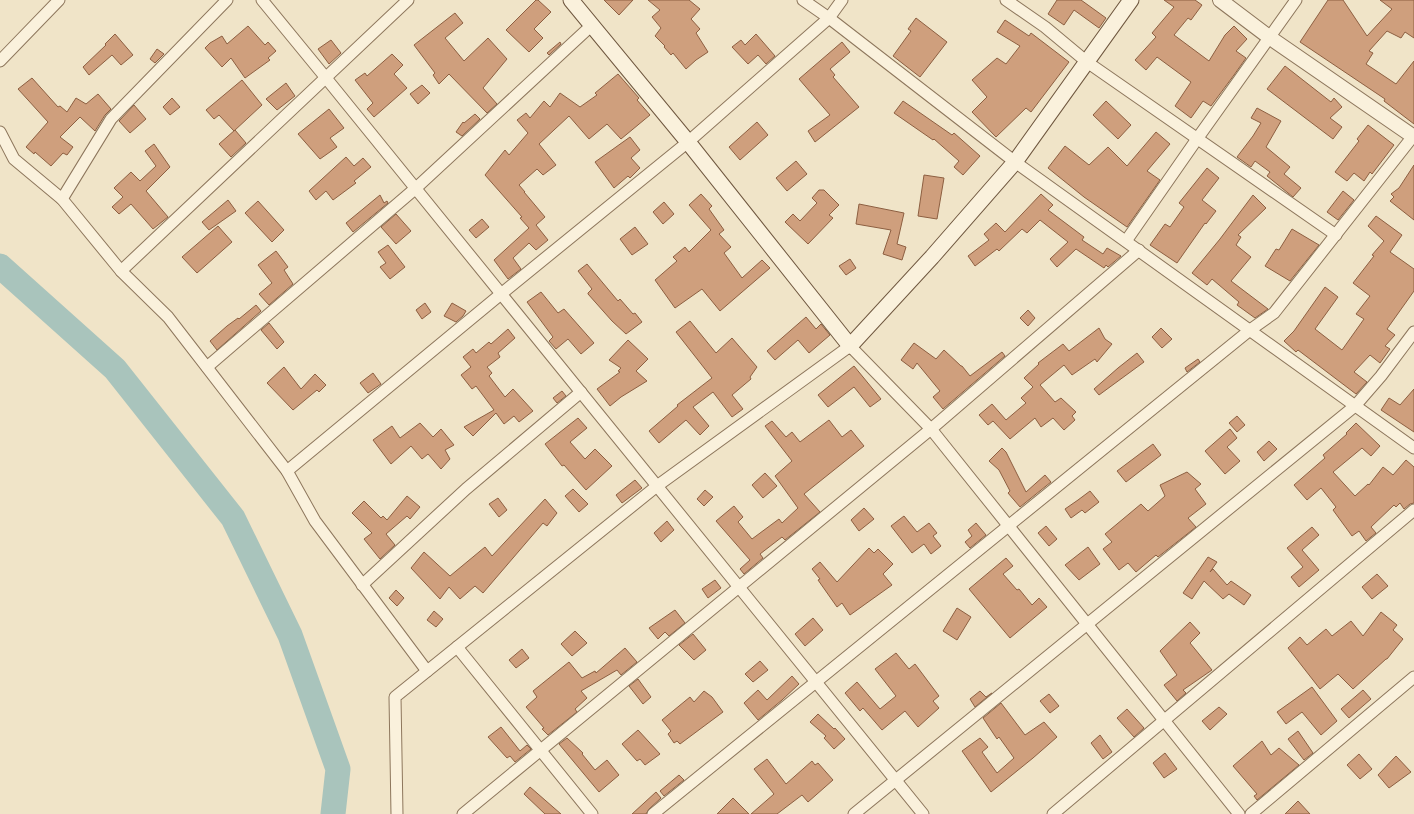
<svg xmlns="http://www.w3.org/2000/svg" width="1414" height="814" font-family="'IBM Plex Serif',serif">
  <rect width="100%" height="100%" fill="#f0e4c8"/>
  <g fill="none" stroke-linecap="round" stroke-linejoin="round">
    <polyline stroke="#a9c4bc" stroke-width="25" points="0,266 115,369 233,518 290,635 338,769 333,814"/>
  </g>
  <g fill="#cf9f7d" stroke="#8d5f41">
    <polygon points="536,0 538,0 551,12 534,29 543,38 529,52 506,30"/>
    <polygon points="604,0 633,0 619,15"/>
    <polygon points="648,0 689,0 700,9 691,19 700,29 696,33 708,52 696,60 686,69 673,53 671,55 664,47 665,46 655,36 661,28 652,17 660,10"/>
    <polygon points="1057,0 1081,0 1106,18 1099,28 1074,10 1064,25 1048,14"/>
    <polygon points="1164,0 1195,0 1202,5 1191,20 1188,18 1174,35 1209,61 1225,35 1234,26 1247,39 1236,51 1246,58 1234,75 1211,106 1203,101 1191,118 1175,106 1191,82 1157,57 1146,70 1135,60 1156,37 1152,33 1174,7"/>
    <polygon points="1328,0 1343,0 1367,36 1392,9 1380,0 1414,0 1414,38 1405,32 1401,38 1387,31 1369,51 1373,53 1366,64 1396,84 1414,61 1414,124 1384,101 1385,99 1300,42"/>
    <polygon points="455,13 463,23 445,38 464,61 488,38 507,59 483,88 497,104 487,113 449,74 439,84 433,75 435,73 414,45"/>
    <polygon points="916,18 947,42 920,77 893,56 911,31 908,29"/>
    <polygon points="1005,20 1029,36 1031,33 1069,62 1031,112 1026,108 996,137 972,112 987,97 972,80 997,58 1006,64 1020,46 997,32"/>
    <polygon points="248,26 265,45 268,42 276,51 268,58 270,60 245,78 231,58 222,67 205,48 210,43 222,36 227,44"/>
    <polygon points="115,34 133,55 121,65 112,55 89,75 83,67 106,45 105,44"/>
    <polygon points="756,34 775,56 766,64 758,55 748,64 732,47 741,40 745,45"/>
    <polygon points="331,40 341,53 329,64 318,49"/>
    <polygon points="560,42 561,44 549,55 547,53"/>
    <polygon points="842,42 850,52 830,69 835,75 833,77 859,107 815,142 808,131 830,115 799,79"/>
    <polygon points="157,49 164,54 155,63 150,59"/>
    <polygon points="392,54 403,65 394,74 407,88 374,117 367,109 373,103 355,80 365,73 367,76"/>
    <polygon points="1285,66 1331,102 1334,98 1342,107 1330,118 1342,127 1333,139 1267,89"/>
    <polygon points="618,74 639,98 637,100 650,115 621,139 607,124 589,139 569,116 539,144 556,165 543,175 537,169 519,185 525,192 524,192 545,217 536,225 548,240 536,250 529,243 513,258 521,269 508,279 494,260 529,228 520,218 522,217 485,175 505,150 509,155 528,133 517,120 526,113 530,118 544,101 550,107 560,93 580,107 597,95 595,93"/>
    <polygon points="32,78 58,107 60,106 67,112 76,98 86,104 98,94 111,109 105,115 95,131 80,117 60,137 73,147 67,155 63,153 51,166 35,152 34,154 26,147 48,122 18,89"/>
    <polygon points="242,80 262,105 234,131 219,115 214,119 206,110"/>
    <polygon points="286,83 295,96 277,110 266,99"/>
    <polygon points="422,85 430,93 418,104 410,94"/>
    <polygon points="172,98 180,107 170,115 163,107"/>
    <polygon points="903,101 952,135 954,133 980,156 963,175 954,167 959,161 934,139 933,140 894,113"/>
    <polygon points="1106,101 1131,125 1118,139 1093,115"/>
    <polygon points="134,105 146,119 130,133 119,121"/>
    <polygon points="1257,108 1281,121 1266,147 1290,167 1284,174 1301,188 1293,197 1267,176 1270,172 1255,161 1251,167 1237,157 1253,136 1261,123 1251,118"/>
    <polygon points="329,109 344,128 330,138 337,147 320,159 298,134"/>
    <polygon points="475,114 480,119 462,136 456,132 463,122 464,123"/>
    <polygon points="757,122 768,135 740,160 729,147"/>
    <polygon points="1368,125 1394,145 1372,174 1370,172 1364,181 1354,173 1347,181 1335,172 1359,141 1357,139"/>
    <polygon points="235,130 246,143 231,157 219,144"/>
    <polygon points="1156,132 1170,144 1147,171 1160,180 1127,227 1084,197 1048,168 1065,146 1089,165 1108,147 1127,166"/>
    <polygon points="630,137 640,150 631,158 640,168 630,178 628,176 614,188 595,162"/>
    <polygon points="154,144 170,167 146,191 168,217 153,229 131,204 119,214 112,207 123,197 114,188 131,172 140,181 156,166 145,151"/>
    <polygon points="346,157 354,166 363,158 371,167 354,181 356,183 333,200 326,191 316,200 309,191"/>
    <polygon points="796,161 807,174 787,191 776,178"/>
    <polygon points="1414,165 1414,220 1390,201 1394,197 1391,194 1399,188"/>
    <polygon points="1207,168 1219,178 1202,200 1216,211 1206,224 1205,223 1177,263 1150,245 1165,224 1170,227 1184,207 1179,203"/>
    <polygon points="924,175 944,178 937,219 918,216"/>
    <polygon points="819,190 824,190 839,205 829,215 833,218 808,244 785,222 793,214 800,221 817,203 812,198"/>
    <polygon points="1343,191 1354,200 1338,220 1327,212"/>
    <polygon points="701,194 712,206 709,209 724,230 719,234 731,247 724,253 742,278 762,260 770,268 720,311 702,289 675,308 655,280 677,261 673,257 685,247 689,252 711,230 689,205"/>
    <polygon points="1041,194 1053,205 1048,210 1084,237 1082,240 1103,254 1107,248 1121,256 1108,267 1106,265 1104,268 1076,249 1057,267 1050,259 1068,242 1040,220 1027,233 1022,229 999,251 997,249 975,266 968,256 989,240 984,234 996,223 1005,232"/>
    <polygon points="380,195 384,203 387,201 388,203 353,232 346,223"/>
    <polygon points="1253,195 1266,208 1238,235 1241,237 1236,245 1251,257 1231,281 1268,309 1255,318 1237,305 1239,302 1212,279 1207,285 1192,273 1220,239"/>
    <polygon points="228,200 236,211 209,230 202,222"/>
    <polygon points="258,201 284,230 272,242 245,213"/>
    <polygon points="664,202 674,214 663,224 653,212"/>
    <polygon points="859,204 904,213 897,244 906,247 902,260 883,254 891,230 856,224"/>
    <polygon points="396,214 411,231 396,244 381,227"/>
    <polygon points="1376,216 1402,235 1390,252 1414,269 1414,291 1387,329 1395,335 1385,346 1390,349 1380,363 1370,355 1354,372 1367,382 1356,394 1298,350 1296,352 1284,341 1294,331 1325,287 1338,297 1315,329 1342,350 1364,319 1356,314 1370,296 1353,283 1374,256 1372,255 1384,241 1368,226"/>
    <polygon points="482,219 489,227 476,238 469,230"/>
    <polygon points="218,226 232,242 197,273 182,257"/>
    <polygon points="635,227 648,244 632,255 620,239"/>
    <polygon points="1292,229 1319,245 1290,281 1265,266 1276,249 1279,250"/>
    <polygon points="388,245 405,267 390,279 380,267 386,263 378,252"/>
    <polygon points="276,251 288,267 284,270 293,284 269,305 259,294 272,283 258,265"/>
    <polygon points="850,259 856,268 846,275 839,266"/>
    <polygon points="587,264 618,301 620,299 633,314 635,313 642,322 626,334 612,321 588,294 588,293 592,289 578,271"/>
    <polygon points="541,292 558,313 564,309 594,343 581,354 568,339 556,349 549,341 553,337 527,302"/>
    <polygon points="425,303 431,312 422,319 416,310"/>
    <polygon points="452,303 466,311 463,316 456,322 444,316"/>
    <polygon points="256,305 261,311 217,350 210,341 227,326 238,318 239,319"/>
    <polygon points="1028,310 1035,318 1028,326 1020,318"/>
    <polygon points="806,317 816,329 821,324 830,335 809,353 798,340 775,360 767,351"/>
    <polygon points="690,321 716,353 732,338 757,367 750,377 751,379 732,395 743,409 732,417 713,392 693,407 709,426 700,435 686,420 659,443 649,431 678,406 677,405 712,378 676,332"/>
    <polygon points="269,323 284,342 277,349 261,330"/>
    <polygon points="1099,328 1105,339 1112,344 1097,362 1095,359 1072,375 1064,365 1040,385 1055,402 1061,398 1076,412 1072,416 1075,420 1064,430 1053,418 1041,427 1035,418 1010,439 993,421 988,425 979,415 992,404 1006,420 1026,403 1021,398 1033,387 1024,378 1039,364 1038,363 1063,344 1069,351"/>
    <polygon points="1161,328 1172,339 1162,348 1152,337"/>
    <polygon points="508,329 515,338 498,353 500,357 487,367 492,373 489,376 505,397 513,389 533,411 519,422 514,416 504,424 496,413 473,436 464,427 494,410 476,386 472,389 461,375 471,367 463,357 473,349 476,353 489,342 491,344"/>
    <polygon points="628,340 648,359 636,371 647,381 621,397 610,406 597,389 620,372 618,371 621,368 609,360"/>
    <polygon points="914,343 936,359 944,350 961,366 962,366 970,376 1002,352 1005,356 943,409 933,397 940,391 917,363 913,369 901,360"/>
    <polygon points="1137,353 1144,362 1099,395 1094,389 1118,368"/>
    <polygon points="1198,359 1200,362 1187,372 1185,368"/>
    <polygon points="854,366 881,399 870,407 854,387 828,407 818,395"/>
    <polygon points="284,367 301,389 315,374 326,385 319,392 317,390 293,410 267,383"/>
    <polygon points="373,373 381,384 368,393 360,383"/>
    <polygon points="1414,389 1414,432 1381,410 1389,398 1400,405"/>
    <polygon points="562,391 566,396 557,403 553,398"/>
    <polygon points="1237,416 1245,425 1237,432 1229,423"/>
    <polygon points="578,418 587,428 570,442 585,459 595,449 612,466 586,490 564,465 562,466 545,444"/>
    <polygon points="829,420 842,437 851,430 864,446 804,494 820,512 785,540 782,537 760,554 763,558 744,574 740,569 750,560 716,521 734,506 743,517 738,522 752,539 779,519 782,523 798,508 775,476 792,461 765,426 772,421 786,437 792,432 800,442"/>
    <polygon points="420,423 433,437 441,429 454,445 445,450 450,459 441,469 428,454 422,459 411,446 391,464 373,440 392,426 400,438"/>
    <polygon points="1356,423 1380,446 1371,456 1362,448 1333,472 1355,496 1368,484 1369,485 1383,467 1393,475 1406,460 1414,467 1414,503 1410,504 1404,509 1400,503 1396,507 1394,505 1371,527 1376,533 1366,541 1359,531 1352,536 1333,510 1336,507 1321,488 1307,500 1294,485 1325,458 1323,455 1347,434 1346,433"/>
    <polygon points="1230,429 1237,438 1227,447 1240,461 1225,474 1205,451"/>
    <polygon points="1269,441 1277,449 1264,461 1257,452"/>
    <polygon points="1153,444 1161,455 1126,482 1117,471"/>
    <polygon points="1002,448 1006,452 1026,492 1045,475 1051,482 1020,507 1008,493 1010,491 999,470 989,461"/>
    <polygon points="1187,472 1201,484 1195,489 1206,504 1188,518 1196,527 1158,557 1156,555 1136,572 1128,563 1119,570 1103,549 1112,542 1105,534 1141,504 1148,511 1165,496 1160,485"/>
    <polygon points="765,473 777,486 763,498 752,485"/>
    <polygon points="635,480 642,488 622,503 616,495"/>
    <polygon points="573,489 588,504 579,512 565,496"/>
    <polygon points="705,490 713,497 704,506 697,499"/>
    <polygon points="1090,491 1099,502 1085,513 1082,510 1071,518 1065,509 1078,500"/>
    <polygon points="407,496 420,507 410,519 407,516 386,534 395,545 380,559 364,539 372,533 352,513 364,501 381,518 383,516 387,520"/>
    <polygon points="498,498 507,510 499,517 489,504"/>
    <polygon points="545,499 557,513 547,526 543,523 483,593 475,586 460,599 449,587 440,599 411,568 424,552 450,576 485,547 492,556"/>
    <polygon points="864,508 874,519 859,531 851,520"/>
    <polygon points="904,516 917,532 929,523 937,533 933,536 941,546 931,554 924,544 912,553 891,526"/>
    <polygon points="667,521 674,530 661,542 654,533"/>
    <polygon points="976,523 986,535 970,548 965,542 972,536 968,530"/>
    <polygon points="1046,526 1057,539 1049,546 1038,533"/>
    <polygon points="1312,527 1319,535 1302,550 1319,570 1299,587 1291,577 1303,567 1287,548"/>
    <polygon points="1088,547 1100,564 1079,580 1065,565"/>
    <polygon points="869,548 874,553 878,549 893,564 883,574 892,585 850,615 842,603 837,607 818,580 820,579 812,569 820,562 837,582"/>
    <polygon points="1208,557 1217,562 1210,572 1213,569 1227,585 1231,581 1251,595 1244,605 1229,594 1223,599 1204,581 1192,599 1183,593"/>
    <polygon points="1006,558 1013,566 1003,574 1017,590 1019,589 1032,605 1039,598 1047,607 1010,638 969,589"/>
    <polygon points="1377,574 1388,586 1372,599 1362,587"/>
    <polygon points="715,580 721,588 708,598 702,589"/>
    <polygon points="396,590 404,598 397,606 389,598"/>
    <polygon points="957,608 971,617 957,640 943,631"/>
    <polygon points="675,610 685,623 669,636 665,632 658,639 649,628"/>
    <polygon points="434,611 443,619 436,627 427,620"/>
    <polygon points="1381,612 1397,625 1393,630 1403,639 1387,659 1386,659 1353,689 1338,674 1320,689 1288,648 1300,637 1307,645 1326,629 1332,636 1351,621 1363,636"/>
    <polygon points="813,618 823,630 805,646 795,634"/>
    <polygon points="1190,622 1200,633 1190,643 1212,670 1183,690 1186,693 1177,701 1164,685 1177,675 1160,651"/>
    <polygon points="575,631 587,643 572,656 561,644"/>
    <polygon points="693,634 706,650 694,660 679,645"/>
    <polygon points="625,648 637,662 621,675 617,670 581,691 587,698 575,709 577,712 548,735 542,729 544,728 526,707 537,697 533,691 569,662 582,678 595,671 596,673"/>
    <polygon points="522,649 529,658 516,668 509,660"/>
    <polygon points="896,653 909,669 915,664 939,696 933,701 939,708 918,727 905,711 882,730 863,708 860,711 845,693 857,682 880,709 896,696 875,669"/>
    <polygon points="760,661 768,670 753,682 745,674"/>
    <polygon points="792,676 799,684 782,700 758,720 744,703 758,690 767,700"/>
    <polygon points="638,679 651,697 643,704 629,686"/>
    <polygon points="1312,687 1337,721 1321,735 1302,712 1286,724 1277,712"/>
    <polygon points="1363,690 1371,699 1349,718 1341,709"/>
    <polygon points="704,691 712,697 723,712 680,744 677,741 674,743 668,734 671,731 662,720 690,697 694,702"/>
    <polygon points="980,691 986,697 992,693 975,707 970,699"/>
    <polygon points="1049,694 1059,706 1050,713 1040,701"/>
    <polygon points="1001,703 1025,735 1044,722 1057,737 1033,758 991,792 962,751 980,738 988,747 982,752 997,773 1014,758 999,737 997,739 983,718"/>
    <polygon points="1219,707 1227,714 1210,730 1202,721"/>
    <polygon points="1127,709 1144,728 1134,737 1117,718"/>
    <polygon points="818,714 834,729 835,728 845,739 834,749 824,738 826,736 810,722"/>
    <polygon points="501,727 520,751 527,745 531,749 515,762 510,756 507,758 488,737"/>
    <polygon points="638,730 660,754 645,765 640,759 637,761 622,744"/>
    <polygon points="1298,731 1313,753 1304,760 1288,739"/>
    <polygon points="1100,735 1112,752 1103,759 1091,743"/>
    <polygon points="567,738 583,753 582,754 595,770 607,760 619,775 599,792 559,744"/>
    <polygon points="1262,741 1271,755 1279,748 1299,765 1257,800 1254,796 1257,794 1233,766"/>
    <polygon points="1165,753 1177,769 1164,778 1153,763"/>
    <polygon points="1359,754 1372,769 1360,779 1347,765"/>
    <polygon points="1396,756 1411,772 1389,788 1378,775"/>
    <polygon points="767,759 786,784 812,761 815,765 818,763 833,780 808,802 802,795 777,814 751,814 774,794 754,769"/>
    <polygon points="679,775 684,780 664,796 660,791"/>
    <polygon points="530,787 561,814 545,814 524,794"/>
    <polygon points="656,792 661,798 649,809 646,814 632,814"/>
    <polygon points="733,798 749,814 717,814"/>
    <polygon points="1298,801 1310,814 1285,814"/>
  </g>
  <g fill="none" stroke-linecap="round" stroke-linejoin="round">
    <defs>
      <g id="minor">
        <polyline points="262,0 326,78 923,814"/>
        <polyline points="803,0 829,18 1015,162 1414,448"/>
        <polyline points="1006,0 1045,27 1087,62 1336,235"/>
        <polyline points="0,61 59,0"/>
        <polyline points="0,132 14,159 62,199 121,271 168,317 287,471 315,521 427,671"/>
        <polyline points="62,199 111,119 227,0"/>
        <polyline points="1126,241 1197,139 1296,0"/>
        <polyline points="121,271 408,0"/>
        <polyline points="207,367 416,188 592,25"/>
        <polyline points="287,471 501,294 688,142 829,18 842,0"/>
        <polyline points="362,585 466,489 581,392"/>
        <polyline points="457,647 592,814"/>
        <polyline points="397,814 395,697 657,486 850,346 931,429 1239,814"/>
        <polyline points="463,814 931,429 1139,250"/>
        <polyline points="653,814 1250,330 1274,313 1414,135"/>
        <polyline points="854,814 1355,406 1381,376 1414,332"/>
        <polyline points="1053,814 1414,510"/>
        <polyline points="1251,814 1414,677"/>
      </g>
      <polyline id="tertiary" points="1220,0 1269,37 1414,137"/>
      <polyline id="secondary" points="571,0 688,142 850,346 932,257 1015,162 1131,0"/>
    </defs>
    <use href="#minor" stroke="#8d765c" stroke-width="13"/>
    <use href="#tertiary" stroke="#8d765c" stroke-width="16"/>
    <use href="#secondary" stroke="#6f573f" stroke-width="17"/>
    <use href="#minor" stroke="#faf1dc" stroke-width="11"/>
    <use href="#tertiary" stroke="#faf1dc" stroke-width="14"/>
    <use href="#secondary" stroke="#faf1dc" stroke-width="15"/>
  </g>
</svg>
